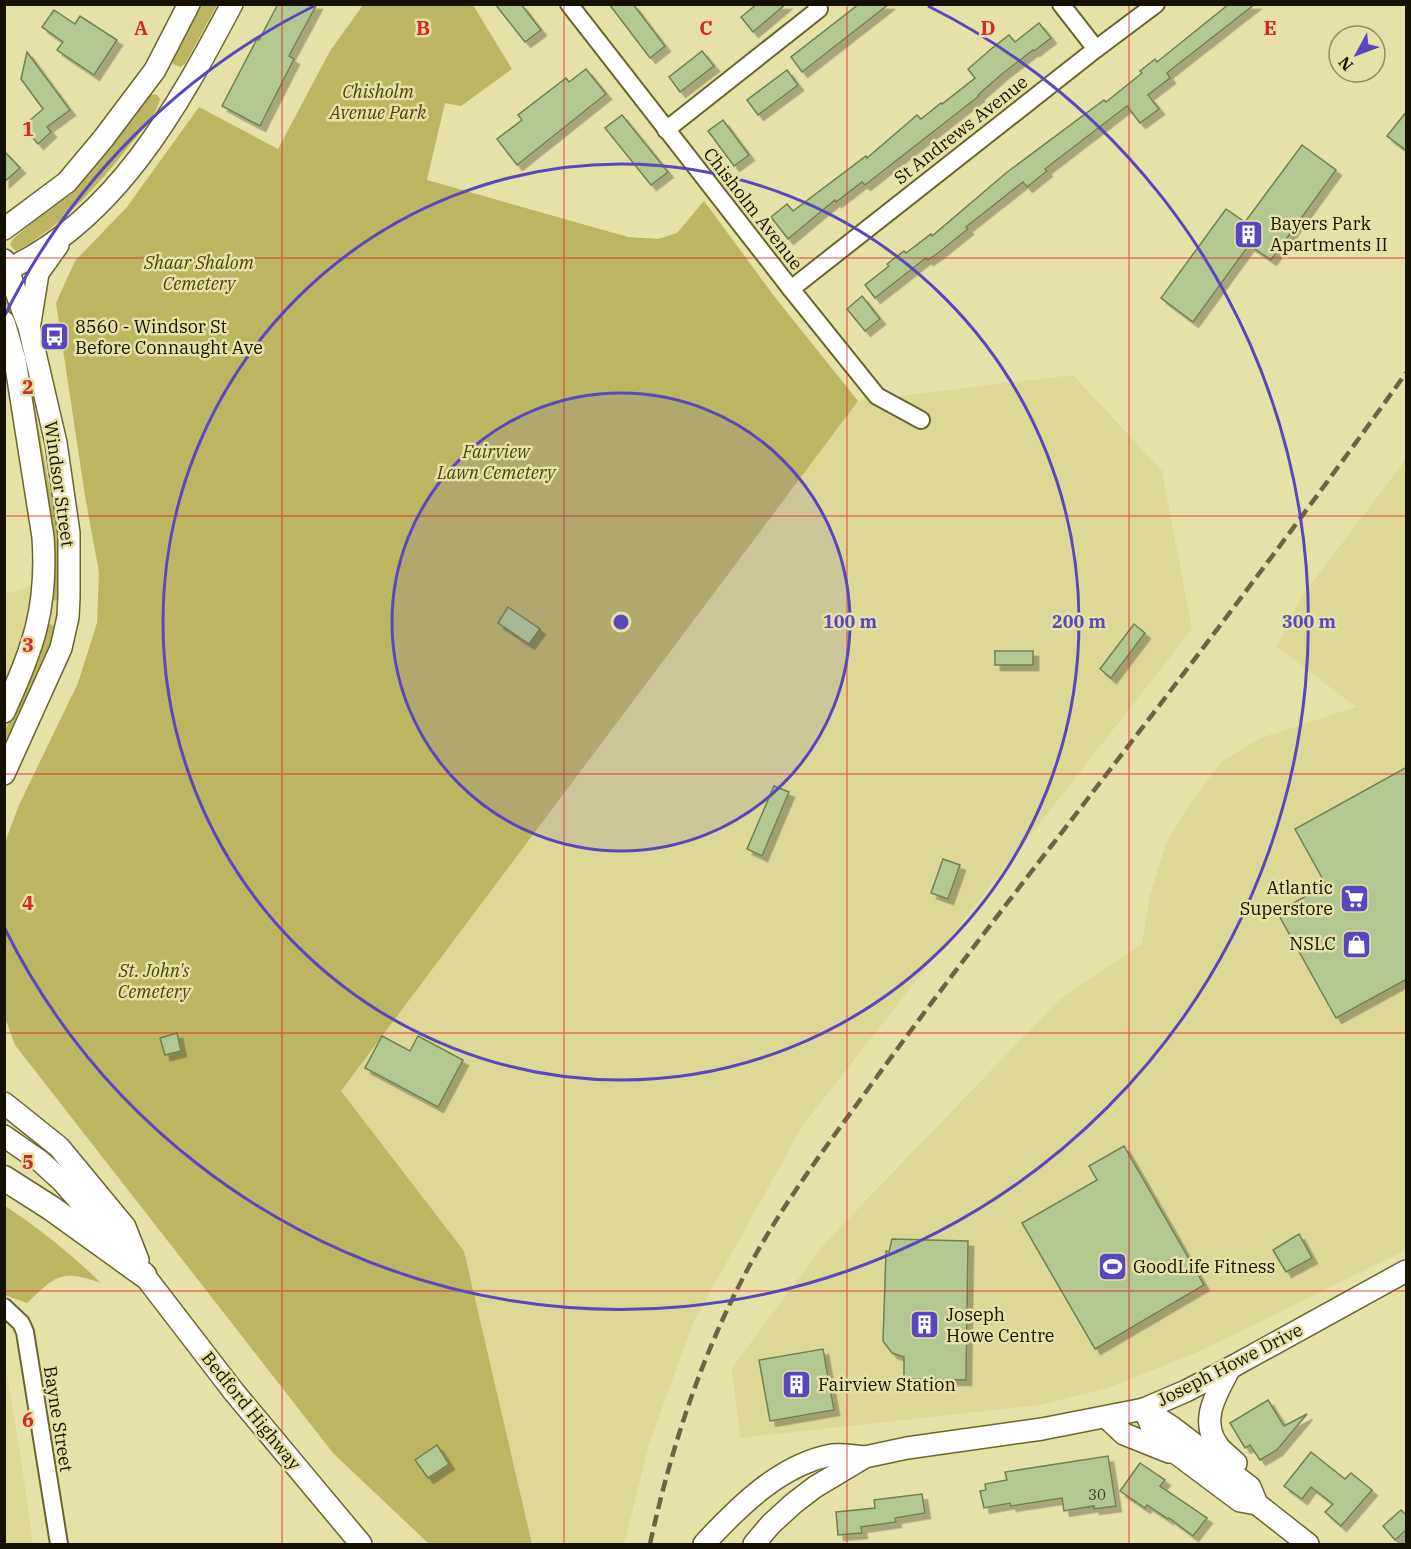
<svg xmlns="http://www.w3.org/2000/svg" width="1411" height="1549" font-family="'IBM Plex Serif',serif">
  <defs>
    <filter id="shadow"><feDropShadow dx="5.5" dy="5.5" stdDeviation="0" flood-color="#0004"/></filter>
  </defs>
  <rect width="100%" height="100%" fill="#e6e1a6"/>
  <g fill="#ddd895">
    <polygon points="1073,375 1162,471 1192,629 803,1125 693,1323 649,1444 624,1544 532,1544 464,1251 341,1091 858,401"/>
    <polygon points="1406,459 1406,1250 1200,1351 1110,1387 1041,1405 740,1438 732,1368 826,1242 1060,999 1142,944 1150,895 1166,844 1188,806 1222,761 1261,738 1356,707 1277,647 1300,599"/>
    <polygon points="65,576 45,671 5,767 5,594"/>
    <polygon points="5,1362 22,1466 33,1544 5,1544"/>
  </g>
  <g fill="#bcb562">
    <polygon points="199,5 217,5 185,64 180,67 173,64 172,57"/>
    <polygon points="363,5 473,5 512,69 461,106 445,103 427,180 628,237 658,239 677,233 704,201 774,296 858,401 341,1091 464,1251 532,1544 429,1544 333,1453 15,1045 4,1015 4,845 19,805 78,683 97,623 99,572 85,496 56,303 75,261 127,207 199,107 278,149 330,51"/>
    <path d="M151 94 157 95 160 99C156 116 144 128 133 141 102 181 61 228 16 251L10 245 13 239 49 208 144 98Z"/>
    <polygon points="4,287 18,317 59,539 59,596 57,600 52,601 50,597 16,348 5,298"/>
    <polygon points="49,624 54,626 47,658 11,740 7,741 4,733 34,671 46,628"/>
    <path d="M5 1206C40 1229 71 1254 101 1283 60 1269 57 1275 27 1303L5 1295Z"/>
  </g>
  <g fill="#b3c791" stroke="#6f814d" stroke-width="1.5" filter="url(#shadow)">
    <polygon points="278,4 317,4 289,56 294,59 260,126 222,106 257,39 259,40"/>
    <polygon points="495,4 521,4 541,30 525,42"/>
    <polygon points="609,4 633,4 665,46 650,58"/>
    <polygon points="757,4 786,4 753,32 741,17"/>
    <polygon points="859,4 889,4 802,72 791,57"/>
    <polygon points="1229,4 1255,4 1167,73 1170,78 1148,95 1159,109 1140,123 1127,106 1045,169 1047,171 1027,187 1023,182 966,227 968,229 938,253 928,260 926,258 875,298 865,285 889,266 887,264 904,251 906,253 931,234 932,236 1006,173 1104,100 1106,102 1142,73 1140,71 1155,59 1157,62"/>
    <polygon points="54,10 75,24 80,16 117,40 94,75 57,50 63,42 42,27"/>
    <polygon points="1039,23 1051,38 1034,51 1033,50 1002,74 978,95 979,96 865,185 862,182 836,202 835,200 788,239 771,217 787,204 793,211 866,156 867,158 917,115 921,119 941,103 942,104 975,78 968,69 991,49 1009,35 1015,42"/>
    <polygon points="702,51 714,66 680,92 669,77"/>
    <polygon points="27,52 70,110 47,127 51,132 38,144 23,126 43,109 21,79"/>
    <polygon points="586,69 606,94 517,165 497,139 522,120 518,115 566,78 569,82"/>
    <polygon points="787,70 798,85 758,115 747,100"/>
    <polygon points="1407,111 1407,151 1387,136"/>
    <polygon points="622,115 668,172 651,185 605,128"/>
    <polygon points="723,120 749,155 734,166 708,131"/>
    <polygon points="1302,145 1336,170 1271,260 1249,245 1193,322 1161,298 1226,209 1245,222"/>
    <polygon points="4,151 20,168 4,182"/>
    <polygon points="862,296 880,319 865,331 847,309"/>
    <polygon points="508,607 540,629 529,644 498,623"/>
    <polygon points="1134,624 1145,633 1111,678 1100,669"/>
    <rect x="995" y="651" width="38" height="14"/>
    <polygon points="1407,767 1407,979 1336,1018 1277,912 1326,885 1295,829"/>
    <polygon points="774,786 789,792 762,856 747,849"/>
    <polygon points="943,859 960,865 948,899 931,893"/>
    <polygon points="177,1033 181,1051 165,1055 160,1038"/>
    <polygon points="382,1036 410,1051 418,1036 463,1060 438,1107 365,1068"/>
    <polygon points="1124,1146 1204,1285 1095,1349 1022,1223 1097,1180 1089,1166"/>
    <polygon points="1299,1234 1312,1258 1286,1272 1273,1250"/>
    <polygon points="892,1239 968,1241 966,1380 904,1379 904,1357 892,1353 883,1341 886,1251 889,1252"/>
    <polygon points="823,1349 834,1410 770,1421 759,1360"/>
    <polygon points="1268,1400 1284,1426 1307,1414 1277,1450 1260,1460 1250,1445 1245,1448 1230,1423"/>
    <polygon points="437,1445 449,1464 428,1478 415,1460"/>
    <polygon points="1311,1452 1345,1479 1351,1473 1372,1490 1341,1526 1325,1512 1333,1504 1311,1487 1302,1499 1284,1486"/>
    <polygon points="1108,1456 1116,1506 1094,1509 1094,1506 1064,1511 1062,1498 1011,1506 1010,1503 984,1508 980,1491 986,1490 985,1484 1007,1480 1005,1472"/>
    <polygon points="1140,1463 1165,1480 1160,1486 1207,1518 1193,1536 1169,1518 1168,1519 1147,1505 1145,1508 1120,1491"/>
    <polygon points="922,1494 925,1513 895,1518 896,1522 861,1527 862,1533 838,1535 836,1512 875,1508 874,1500"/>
    <polygon points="1401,1510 1407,1516 1407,1529 1395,1540 1383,1526"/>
  </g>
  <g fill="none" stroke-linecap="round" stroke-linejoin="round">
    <defs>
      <g id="minor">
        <polyline points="569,4 791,289 877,396 921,420"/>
        <polyline points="1061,4 1096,49"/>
        <polyline points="666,130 819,9 816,4"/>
        <polyline points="791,289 1096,49 1156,4"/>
        <polyline points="4,1307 21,1323 25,1332 59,1544"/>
      </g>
      <g id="major">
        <polyline points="4,229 67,182 103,139 155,70 189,4"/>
        <polyline points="4,260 29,327 56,443 69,533 69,597 68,617 61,648 4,774"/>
        <path d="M4 271C115 222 178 106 232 4"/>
        <path d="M4 322 15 360 43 537C48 608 33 649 4 712"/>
        <polyline points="30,323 38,273 58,245"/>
        <polyline points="4,1103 59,1147 125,1227 138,1260"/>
        <polyline points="4,1136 40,1161 63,1182 144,1275 234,1392 361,1544"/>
        <path d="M1230 1368C1217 1393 1198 1421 1219 1447 1224 1453 1231 1458 1236 1463"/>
        <polyline points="1144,1409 1172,1427 1250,1487 1257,1504 1308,1544"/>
        <polyline points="1144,1409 1157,1439 1240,1501 1257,1504"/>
        <polyline points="1107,1418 1124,1434 1169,1452"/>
        <path d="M704 1544C738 1507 781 1464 832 1455 843 1454 854 1456 865 1457"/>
        <polyline points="754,1544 771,1524 794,1503 815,1487 865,1457 907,1448 1042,1429 1144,1409 1186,1391 1230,1368 1406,1271"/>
      </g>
      <polyline id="highway" points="4,1178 51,1208 144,1275"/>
    </defs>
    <use href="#minor" stroke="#6a652d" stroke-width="20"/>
    <use href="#major" stroke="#6a652d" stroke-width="24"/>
    <use href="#highway" stroke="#6a652d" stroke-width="27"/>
    <use href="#minor" stroke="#fff" stroke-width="16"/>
    <use href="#major" stroke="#fff" stroke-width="21"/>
    <use href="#highway" stroke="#fff" stroke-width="24"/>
    <path stroke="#6a6644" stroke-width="4.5" stroke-dasharray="12 6" stroke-linecap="butt" d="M650 1544C672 1443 705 1344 756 1254 791 1192 834 1136 876 1078 935 997 997 916 1059 836 1177 683 1294 530 1406 373"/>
  </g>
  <path fill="none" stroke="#d62828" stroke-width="1.5" stroke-opacity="0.55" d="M282 4V1544M564 4V1544M847 4V1544M1129 4V1544M4 258H1406M4 516H1406M4 774H1406M4 1033H1406M4 1291H1406"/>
  <circle cx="621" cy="622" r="229" fill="#5947bf" fill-opacity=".12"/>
  <g fill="none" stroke="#5947bf" stroke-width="3">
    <circle cx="621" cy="622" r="229"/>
    <circle cx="621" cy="622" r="458"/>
    <path d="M5 315A688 688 0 0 1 314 6M928 6A688 688 0 1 1 5 929"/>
  </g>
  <defs>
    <symbol id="building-square" viewBox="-11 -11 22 22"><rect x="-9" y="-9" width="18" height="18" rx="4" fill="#5947bf" stroke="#e6e1a6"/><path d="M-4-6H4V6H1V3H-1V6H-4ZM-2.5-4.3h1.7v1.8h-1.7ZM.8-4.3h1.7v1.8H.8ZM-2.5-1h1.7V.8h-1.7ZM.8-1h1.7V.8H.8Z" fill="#fff"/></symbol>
    <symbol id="bus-square" viewBox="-11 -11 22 22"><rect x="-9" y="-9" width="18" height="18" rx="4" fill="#5947bf" stroke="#e6e1a6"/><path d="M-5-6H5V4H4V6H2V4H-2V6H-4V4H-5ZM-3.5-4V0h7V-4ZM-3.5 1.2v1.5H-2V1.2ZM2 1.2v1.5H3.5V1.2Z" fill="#fff"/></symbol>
    <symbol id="supermarket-square" viewBox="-11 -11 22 22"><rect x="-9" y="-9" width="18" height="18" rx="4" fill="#5947bf" stroke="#e6e1a6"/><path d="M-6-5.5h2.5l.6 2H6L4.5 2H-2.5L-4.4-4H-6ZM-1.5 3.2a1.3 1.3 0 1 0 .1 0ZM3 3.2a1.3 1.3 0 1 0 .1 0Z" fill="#fff"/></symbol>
    <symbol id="shop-square" viewBox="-11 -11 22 22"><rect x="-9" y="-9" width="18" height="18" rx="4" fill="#5947bf" stroke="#e6e1a6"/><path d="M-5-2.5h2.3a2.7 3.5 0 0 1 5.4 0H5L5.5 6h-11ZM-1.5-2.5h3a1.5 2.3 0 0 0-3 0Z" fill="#fff"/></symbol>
    <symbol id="stadium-square" viewBox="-11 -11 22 22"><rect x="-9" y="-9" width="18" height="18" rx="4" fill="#5947bf" stroke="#e6e1a6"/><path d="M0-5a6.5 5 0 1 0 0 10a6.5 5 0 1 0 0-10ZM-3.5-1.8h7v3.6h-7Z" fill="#fff"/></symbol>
  </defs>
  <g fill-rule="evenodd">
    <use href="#building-square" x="1232" y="218" width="33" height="33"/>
    <use href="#bus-square" x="38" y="320" width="33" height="33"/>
    <use href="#supermarket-square" x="1338" y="882" width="33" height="33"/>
    <use href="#shop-square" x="1340" y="928" width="33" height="33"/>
    <use href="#stadium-square" x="1096" y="1250" width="33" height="33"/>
    <use href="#building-square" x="908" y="1308" width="33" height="33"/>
    <use href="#building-square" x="780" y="1368" width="33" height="33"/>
  </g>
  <g text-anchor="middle" stroke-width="5" stroke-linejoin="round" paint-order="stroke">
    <g font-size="15" fill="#3c3e24">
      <text x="1097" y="1500">30</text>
    </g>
    <g font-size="18" font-style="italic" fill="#4b4609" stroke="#e6e1a6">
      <text x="378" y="98">Chisholm<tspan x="378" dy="21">Avenue Park</tspan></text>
      <text x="199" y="269">Shaar Shalom<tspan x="199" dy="21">Cemetery</tspan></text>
      <text x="496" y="458">Fairview<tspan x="496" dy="21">Lawn Cemetery</tspan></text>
      <text x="154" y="977">St. John's<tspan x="154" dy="21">Cemetery</tspan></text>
    </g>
    <g font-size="18" fill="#141100" stroke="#e6e1a6">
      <text transform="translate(961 130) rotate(-38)" y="6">St Andrews Avenue</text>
      <text transform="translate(753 209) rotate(52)" y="6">Chisholm Avenue</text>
      <text transform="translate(59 484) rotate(82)" y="6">Windsor Street</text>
      <text transform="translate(1230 1365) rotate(-27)" y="6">Joseph Howe Drive</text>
      <text transform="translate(251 1411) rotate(51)" y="6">Bedford Highway</text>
      <text transform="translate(58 1419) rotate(81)" y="6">Bayne Street</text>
    </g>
    <g font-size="18" fill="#141100" stroke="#e6e1a6" text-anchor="start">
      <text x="1270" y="230">Bayers Park<tspan x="1270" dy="21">Apartments II</tspan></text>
      <text x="75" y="333">8560 - Windsor St<tspan x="75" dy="21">Before Connaught Ave</tspan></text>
      <text x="1333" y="894" text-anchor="end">Atlantic<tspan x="1333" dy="21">Superstore</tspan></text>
      <text x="1336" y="950" text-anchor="end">NSLC</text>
      <text x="1133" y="1273">GoodLife Fitness</text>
      <text x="946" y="1321">Joseph<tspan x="946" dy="21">Howe Centre</tspan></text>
      <text x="818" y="1391">Fairview Station</text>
    </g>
  </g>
  <g font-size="20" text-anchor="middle" font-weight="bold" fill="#d62828" stroke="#e6e1a6" stroke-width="5" stroke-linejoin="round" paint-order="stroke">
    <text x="141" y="35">A</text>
    <text x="423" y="35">B</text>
    <text x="706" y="35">C</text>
    <text x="988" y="35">D</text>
    <text x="1270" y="35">E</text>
    <text x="28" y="136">1</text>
    <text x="28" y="394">2</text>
    <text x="28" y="652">3</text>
    <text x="28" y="910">4</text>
    <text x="28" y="1169">5</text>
    <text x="28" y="1427">6</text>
  </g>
  <circle cx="621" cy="622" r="9" fill="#5947bf" stroke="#e6e1a6" stroke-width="3"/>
  <g font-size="18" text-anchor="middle" font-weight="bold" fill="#5947bf" stroke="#e6e1a6" stroke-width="5" stroke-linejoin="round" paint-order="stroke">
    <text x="850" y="628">100 m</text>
    <text x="1079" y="628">200 m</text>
    <text x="1309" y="628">300 m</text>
  </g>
  <rect width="1411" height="1549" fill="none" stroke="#141100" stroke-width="12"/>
  <g transform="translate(1357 54) rotate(229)"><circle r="28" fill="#e6e1a6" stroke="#928e64" stroke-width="1.5"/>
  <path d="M0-4.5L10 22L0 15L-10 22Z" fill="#5947bf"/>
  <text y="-9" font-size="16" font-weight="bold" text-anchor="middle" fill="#141100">N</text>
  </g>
</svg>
